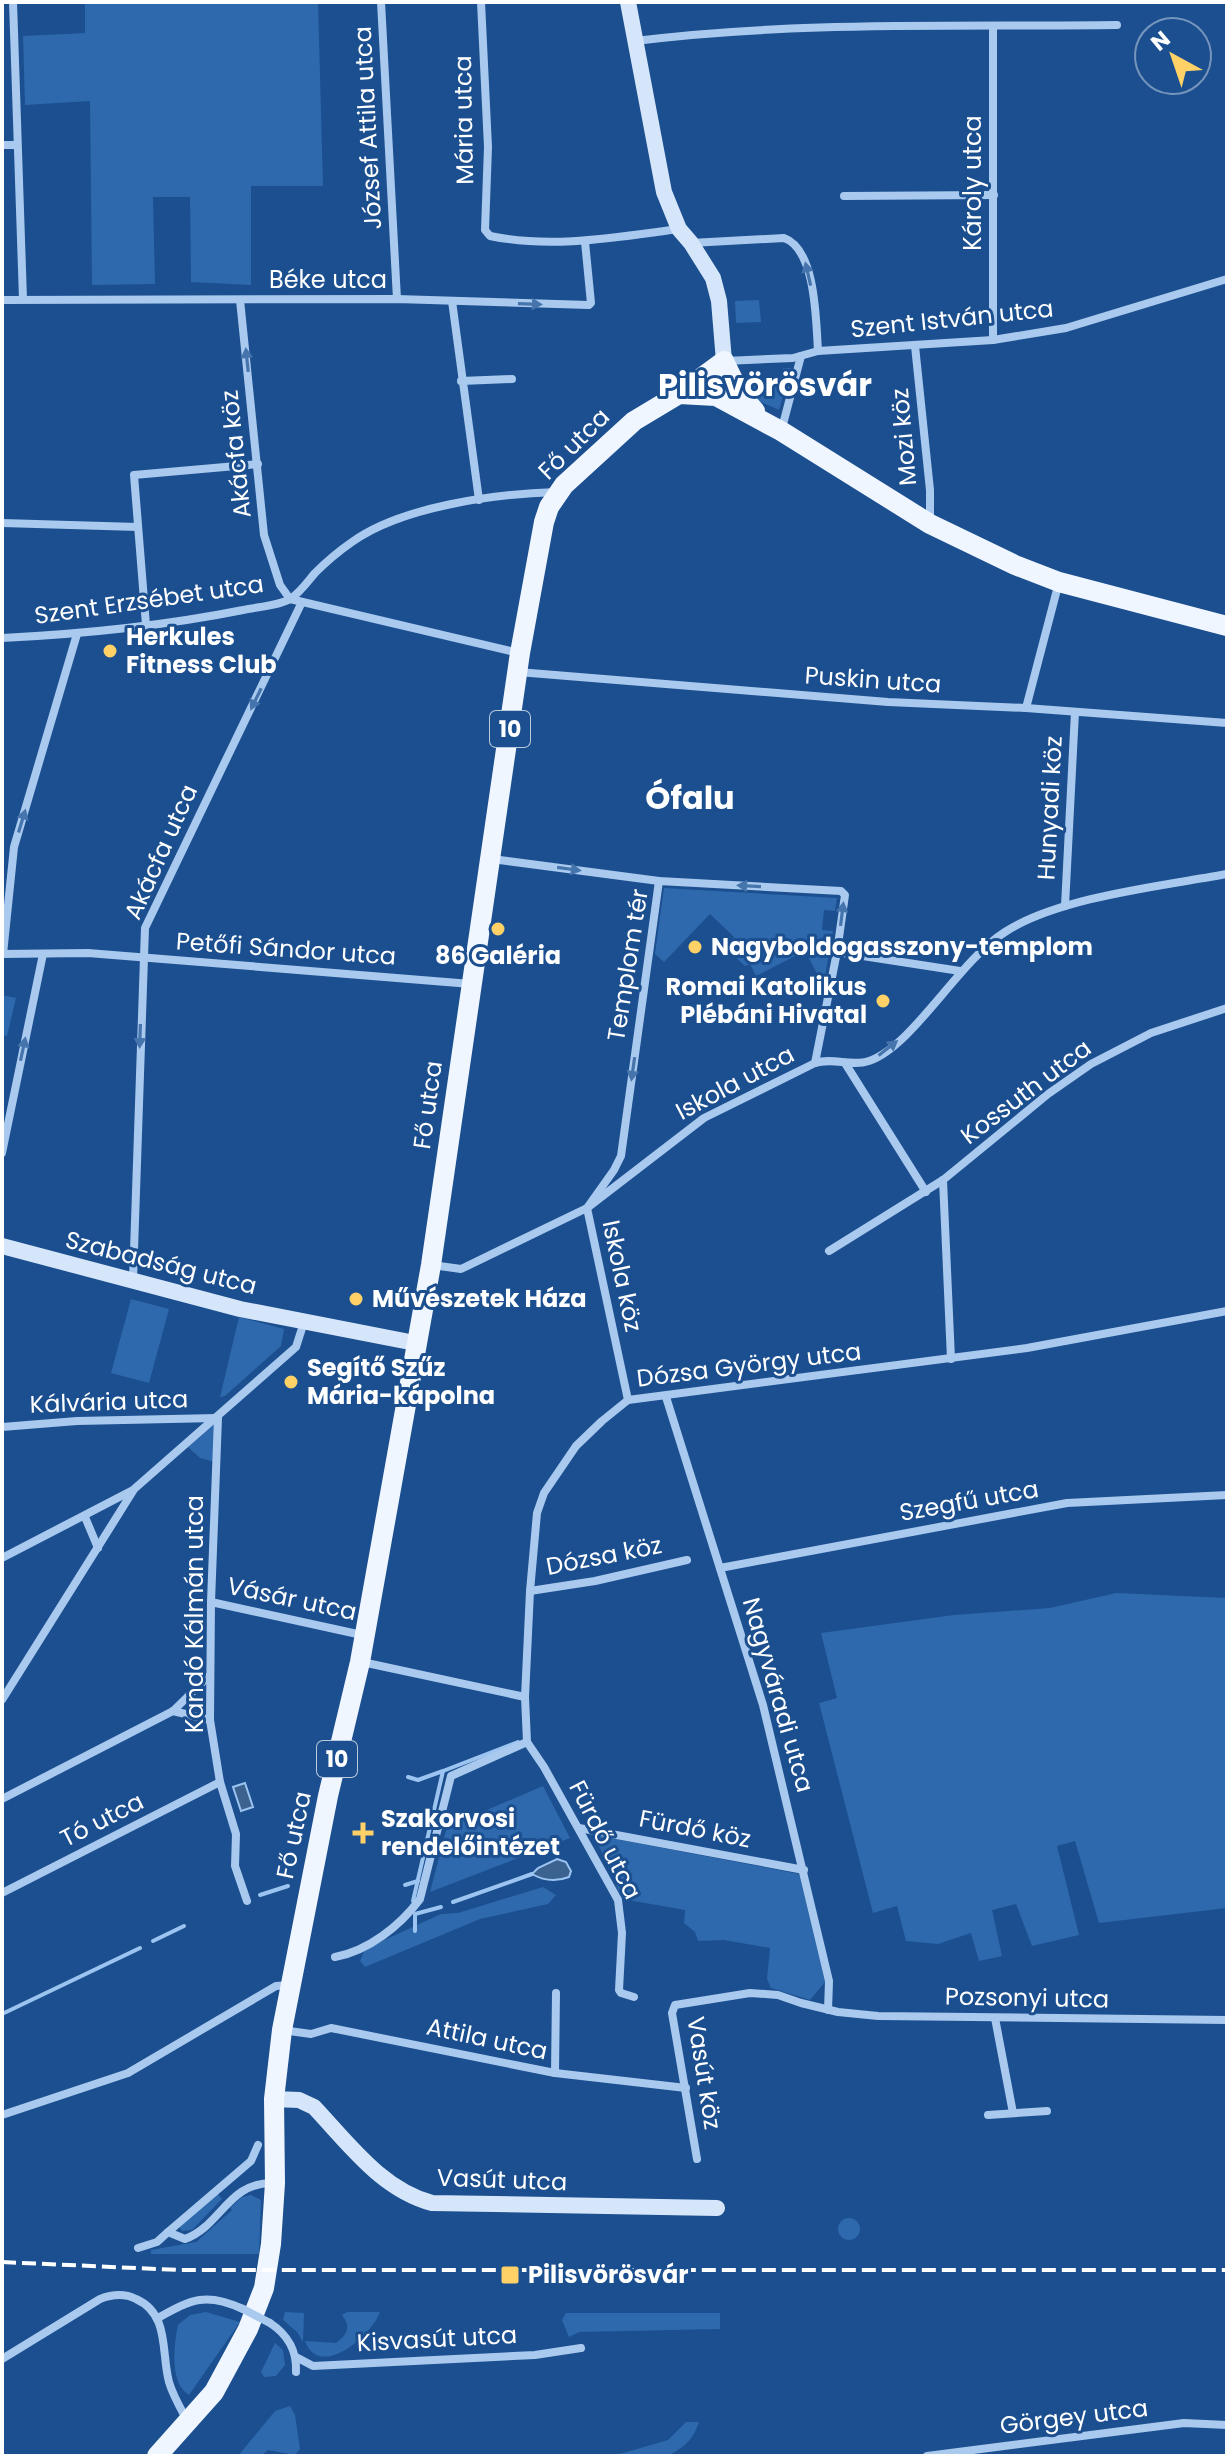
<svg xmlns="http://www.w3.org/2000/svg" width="1229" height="2458" font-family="Poppins,sans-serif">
  <rect width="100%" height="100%" fill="#1b4f8f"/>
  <g fill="#2e69ad">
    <polygon points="85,2 318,2 323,186 251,186 251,285 191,282 190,197 153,197 155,284 92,285 90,101 25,105 23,36 85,33"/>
    <polygon points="759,300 761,322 736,323 735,301"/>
    <polygon points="783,368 791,368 779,410 754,399 739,376 751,377 758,389 770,391 779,384"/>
    <polygon points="664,888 837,898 835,911 824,910 822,930 833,931 824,981 822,983 805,951 756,976 750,964 745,966 725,947 734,937 710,914 664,962 655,954"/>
    <polygon points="2,995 16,998 7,1036 2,1035"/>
    <polygon points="131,1299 169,1309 149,1383 111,1373"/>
    <polygon points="239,1317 284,1329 281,1346 225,1396 220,1397"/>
    <polygon points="214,1424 215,1462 200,1458 188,1447"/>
    <polygon points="1116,1593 1227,1598 1227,1908 1099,1923 1075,1841 1057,1846 1079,1935 1032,1946 1016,1904 992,1910 1002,1956 979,1961 971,1933 938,1944 906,1941 897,1906 873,1913 819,1703 837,1698 821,1633 954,1615 1050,1608"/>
    <polygon points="543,1786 570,1838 430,1892 447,1827"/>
    <polygon points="599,1836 799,1874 825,1982 810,2000 771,1988 767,1979 770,1948 724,1940 698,1941 695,1932 684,1923 685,1910 622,1899 596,1839"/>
    <polygon points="543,1887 556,1895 548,1904 480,1919 365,1967 360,1961 365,1949 441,1914 458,1913"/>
    <polygon points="217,2193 222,2199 192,2230 182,2231 179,2226"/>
    <polygon points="251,2195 261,2200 259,2254 151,2254 151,2250 196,2242 232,2210 230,2208 242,2197"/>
    <circle cx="849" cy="2229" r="11"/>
    <path d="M206 2312 240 2322 189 2395C169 2384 174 2344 178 2325L190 2315Z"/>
    <polygon points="285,2312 304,2313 303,2342 297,2332 283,2320"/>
    <path d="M347 2312H380C372 2335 320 2381 305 2341L336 2343C348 2334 351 2327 342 2315Z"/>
    <polygon points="566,2313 720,2313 720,2329 579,2332 569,2337 562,2320"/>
    <polygon points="275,2343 283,2350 285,2365 276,2376 264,2377 261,2372"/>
    <polygon points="290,2406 295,2415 300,2449 295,2455 268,2450 261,2456 238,2456 275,2411"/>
    <path d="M686 2422H699C693 2440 684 2448 667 2456H613L668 2440Z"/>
  </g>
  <g fill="#3c6290" stroke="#9cc4f0" stroke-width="2">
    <polygon points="245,1783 253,1807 241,1811 233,1787"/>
    <path d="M557 1859 566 1862 571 1871 569 1877C556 1882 544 1881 532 1874L538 1868Z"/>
  </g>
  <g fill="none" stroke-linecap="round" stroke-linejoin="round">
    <g stroke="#9cc4f0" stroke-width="4">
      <polyline points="408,1777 418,1780 443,1771"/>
      <polyline points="405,1885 418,1881"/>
      <polyline points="260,1895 288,1886"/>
      <polyline points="413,1901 443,1771 518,1742"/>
      <polyline points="453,1902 532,1874"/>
      <polyline points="415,1931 415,1914 441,1907"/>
      <polyline points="153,1941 184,1926"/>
      <polyline points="2,2014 140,1948"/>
    </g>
    <g stroke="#a9c9ee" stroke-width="8">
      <polyline points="13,2 23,299"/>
      <polyline points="381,2 397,299"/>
      <path d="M481 2 488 147 485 230 490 236C552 249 617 237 679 229"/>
      <path d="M635 41C795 21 956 27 1117 25"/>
      <polyline points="2,145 17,145"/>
      <polyline points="844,196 994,195"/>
      <path d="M691 243 784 238C816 249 816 321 818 351"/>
      <polyline points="2,300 397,299 589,305 591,303 585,242"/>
      <polyline points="240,300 264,535 280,585 290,599 519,653"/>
      <polyline points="452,301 479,500"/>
      <polyline points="993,340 993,26"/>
      <polyline points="915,346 930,490 930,523"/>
      <polyline points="725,361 793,358 818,351 993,340 1066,328 1227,279"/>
      <polyline points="461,381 512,379"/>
      <polyline points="782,428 801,356"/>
      <polyline points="2,523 138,527"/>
      <polyline points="146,625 134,475 258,464"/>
      <path d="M2 638C83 634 163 626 243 610 256 607 278 606 290 599 299 594 308 581 315 573 327 561 339 551 352 542 402 506 496 494 556 492"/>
      <polyline points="518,672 888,702 1026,708 1227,723"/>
      <polyline points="1026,708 1059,582"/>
      <polyline points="492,859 659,881 841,891 845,895 837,952 815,1063"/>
      <polyline points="1065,906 1075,712"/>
      <polyline points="837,952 960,971"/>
      <polyline points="2,954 88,953 471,984"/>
      <polyline points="3,954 14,847 77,634"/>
      <polyline points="845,1063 926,1192"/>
      <polyline points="2,1153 43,954"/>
      <polyline points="943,1180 951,1359"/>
      <polyline points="829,1251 943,1180 1048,1094 1091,1064 1151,1033 1227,1008"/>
      <path d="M432 1265 461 1269 587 1208 704 1118 815 1063C833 1057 851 1067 869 1061 913 1046 959 961 1005 932 1059 897 1162 886 1227 874"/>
      <polyline points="133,1280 145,928 301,604"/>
      <polyline points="666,1397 763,1705 829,1981 828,2010"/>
      <polyline points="628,1400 587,1208 614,1170 621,1156 659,881"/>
      <polyline points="218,1418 211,1602 210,1720 220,1782 236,1834 235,1866 247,1901"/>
      <polyline points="2,1427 77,1421 217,1418"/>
      <polyline points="85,1517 98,1548"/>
      <polyline points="2,1558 133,1490 296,1347 304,1322"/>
      <polyline points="720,1568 1067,1503 1227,1495"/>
      <polyline points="530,1591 595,1581 687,1560"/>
      <polyline points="211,1602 362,1635"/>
      <polyline points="362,1662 525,1697"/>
      <polyline points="2,1700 133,1491"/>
      <polyline points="173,1711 210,1720"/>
      <polyline points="2,1799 173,1711 209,1676"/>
      <polyline points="579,1828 804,1870"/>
      <polyline points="2,1893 220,1782"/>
      <path d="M335 1957C368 1951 400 1926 420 1899L451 1776 527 1742"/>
      <polyline points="634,1997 621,1993 619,1990 622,1933 618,1900 544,1767 527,1742 525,1697 530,1591 537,1513 544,1493 576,1446 602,1421 628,1400 1027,1348 1227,1311"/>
      <polyline points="995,2018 1013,2113"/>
      <polyline points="282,2030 311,2034 331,2028 555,2073 686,2088"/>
      <polyline points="555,2073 556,1993"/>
      <polyline points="2,2115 128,2073 276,1986 290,1985"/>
      <polyline points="988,2115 1047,2111"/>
      <polyline points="697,2159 672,2013 675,2005 750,1993 778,1995 801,2003 838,2012 878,2016 1227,2020"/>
      <polyline points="168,2232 251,2161 258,2145"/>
      <path d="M138 2248 157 2242 168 2232 185 2239C221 2226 228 2182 273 2183"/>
      <path d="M158 2318C192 2299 206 2292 243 2309"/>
      <path d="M270 2323C288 2335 297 2350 296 2372"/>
      <polyline points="296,2357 313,2366 535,2355 581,2348"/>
      <path d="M2 2359 100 2299C113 2294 124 2293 136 2299 170 2314 161 2353 169 2382 173 2396 181 2409 188 2422"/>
      <polyline points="927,2456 1184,2423 1227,2425"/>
    </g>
    <g stroke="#d6e6fa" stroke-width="16">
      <polyline points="628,2 664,192 679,229 691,243 713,278 719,301 724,361"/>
      <polyline points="2,1246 240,1309 415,1343"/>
      <path d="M274 2099 299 2100 314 2107C349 2144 381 2189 432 2203L717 2208"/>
    </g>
    <g stroke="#f0f6ff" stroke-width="20">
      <polyline points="679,394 724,361 740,394 755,411"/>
      <polyline points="157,2456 214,2392 248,2329 264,2288 271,2244 275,2183 274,2099 282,2030 328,1796 360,1662 431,1265 520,653 544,522 549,507 564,485 634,421 679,394 716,396 781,431 930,524 1015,565 1059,582 1227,626"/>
    </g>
    <polyline stroke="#fff" stroke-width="4" stroke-dasharray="14 6" stroke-linecap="butt" points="2,2262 179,2270 1227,2270"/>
    <polyline stroke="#a9c9ee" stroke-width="8" points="243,2309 270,2323"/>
  </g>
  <defs><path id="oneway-solid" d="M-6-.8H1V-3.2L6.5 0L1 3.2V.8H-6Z" transform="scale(2)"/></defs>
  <g fill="#4674ac">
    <use href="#oneway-solid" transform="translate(808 274) rotate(-103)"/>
    <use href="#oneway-solid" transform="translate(530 304) rotate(2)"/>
    <use href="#oneway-solid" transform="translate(247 360) rotate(-96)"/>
    <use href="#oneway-solid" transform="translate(256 699) rotate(116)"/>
    <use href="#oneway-solid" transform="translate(22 821) rotate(-73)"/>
    <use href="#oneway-solid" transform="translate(569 869) rotate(8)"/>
    <use href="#oneway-solid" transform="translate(749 886) rotate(-177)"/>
    <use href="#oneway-solid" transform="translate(842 914) rotate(-83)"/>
    <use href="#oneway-solid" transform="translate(140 1036) rotate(92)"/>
    <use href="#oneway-solid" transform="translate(888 1048) rotate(-38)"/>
    <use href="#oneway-solid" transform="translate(23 1049) rotate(-78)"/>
    <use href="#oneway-solid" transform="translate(633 1069) rotate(98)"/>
  </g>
  <g fill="#ffd166" stroke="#1b4f8f" stroke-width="3">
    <circle cx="110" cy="651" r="8"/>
    <circle cx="498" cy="929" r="8"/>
    <circle cx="695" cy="947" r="8"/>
    <circle cx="883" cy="1001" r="8"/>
    <circle cx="356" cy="1299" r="8"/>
    <circle cx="291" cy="1382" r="8"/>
    <path d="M359 1821h8v8h8v8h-8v8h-8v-8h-8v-8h8z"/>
    <rect x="500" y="2265" width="20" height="20" rx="4"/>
  </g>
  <g text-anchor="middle" stroke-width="6" stroke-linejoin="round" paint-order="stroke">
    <g fill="#1b4f8f" stroke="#bbcadd" stroke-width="2">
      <rect x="490" y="711" width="40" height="36" rx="6"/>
      <rect x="317" y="1741" width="40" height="36" rx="6"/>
    </g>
    <g font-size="22" font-weight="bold" fill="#fff">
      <text x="510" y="737">10</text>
      <text x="337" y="1767">10</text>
    </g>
    <g font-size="24" fill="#fff" stroke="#1b4f8f">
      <text transform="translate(464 120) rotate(-91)" y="8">Mária utca</text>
      <text transform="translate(368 128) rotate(-93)" y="8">József Attila utca</text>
      <text transform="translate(973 183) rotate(-90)" y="8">Károly utca</text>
      <text x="328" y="288">Béke utca</text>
      <text transform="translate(952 319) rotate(-6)" y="8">Szent István utca</text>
      <text transform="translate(904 437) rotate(-95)" y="8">Mozi köz</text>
      <text transform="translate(574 444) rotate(-45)" y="8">Fő utca</text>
      <text transform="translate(236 454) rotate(-96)" y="8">Akácfa köz</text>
      <text transform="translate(149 600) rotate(-8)" y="8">Szent Erzsébet utca</text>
      <text transform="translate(873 680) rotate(4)" y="8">Puskin utca</text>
      <text transform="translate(1050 808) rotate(-87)" y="8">Hunyadi köz</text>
      <text transform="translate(161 852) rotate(-66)" y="8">Akácfa utca</text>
      <text transform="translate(286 949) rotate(4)" y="8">Petőfi Sándor utca</text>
      <text transform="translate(628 965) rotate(-81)" y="8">Templom tér</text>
      <text transform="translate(735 1083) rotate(-28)" y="8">Iskola utca</text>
      <text transform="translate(1026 1092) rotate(-37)" y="8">Kossuth utca</text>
      <text transform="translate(428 1105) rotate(-82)" y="8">Fő utca</text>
      <text transform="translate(161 1263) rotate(14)" y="8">Szabadság utca</text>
      <text transform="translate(622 1276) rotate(78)" y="8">Iskola köz</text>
      <text transform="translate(749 1365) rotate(-7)" y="8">Dózsa György utca</text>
      <text transform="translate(109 1402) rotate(-2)" y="8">Kálvária utca</text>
      <text transform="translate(969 1501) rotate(-10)" y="8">Szegfű utca</text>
      <text transform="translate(604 1556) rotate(-11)" y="8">Dózsa köz</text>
      <text transform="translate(292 1599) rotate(12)" y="8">Vásár utca</text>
      <text transform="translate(195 1614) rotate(-90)" y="8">Kandó Kálmán utca</text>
      <text transform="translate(778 1695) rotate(74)" y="8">Nagyváradi utca</text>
      <text transform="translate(102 1820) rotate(-27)" y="8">Tó utca</text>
      <text transform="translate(695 1829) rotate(11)" y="8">Fürdő köz</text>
      <text transform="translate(294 1835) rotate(-78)" y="8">Fő utca</text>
      <text transform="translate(605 1840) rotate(63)" y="8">Fürdő utca</text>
      <text transform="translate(1027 1998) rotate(1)" y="8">Pozsonyi utca</text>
      <text transform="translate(487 2039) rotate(12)" y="8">Attila utca</text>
      <text transform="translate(704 2073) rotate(81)" y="8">Vasút köz</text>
      <text transform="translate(502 2180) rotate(2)" y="8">Vasút utca</text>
      <text transform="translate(437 2339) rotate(-3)" y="8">Kisvasút utca</text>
      <text transform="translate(1074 2417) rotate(-7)" y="8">Görgey utca</text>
    </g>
    <g font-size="24" font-weight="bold" fill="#fff" stroke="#1b4f8f" text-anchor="start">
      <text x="126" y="645">Herkules<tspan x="126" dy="28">Fitness Club</tspan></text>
      <text x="711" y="955">Nagyboldogasszony-templom</text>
      <text x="498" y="964" text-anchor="middle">86 Galéria</text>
      <text x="867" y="995" text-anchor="end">Romai Katolikus<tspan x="867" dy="28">Plébáni Hivatal</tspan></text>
      <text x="372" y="1307">Művészetek Háza</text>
      <text x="307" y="1376">Segítő Szűz<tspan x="307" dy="28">Mária-kápolna</tspan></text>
      <text x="381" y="1827">Szakorvosi<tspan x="381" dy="28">rendelőintézet</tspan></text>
      <text x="528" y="2283">Pilisvörösvár</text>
    </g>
    <g font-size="32" font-weight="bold" fill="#fff" stroke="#1b4f8f">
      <text x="765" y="396">Pilisvörösvár</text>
      <text x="690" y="809">Ófalu</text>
    </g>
  </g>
  <rect width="1229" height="2458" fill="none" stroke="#ffffff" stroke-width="8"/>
  <g transform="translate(1173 56) rotate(320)"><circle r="38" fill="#1b4f8f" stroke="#7695bc" stroke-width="2"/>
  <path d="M0-6L14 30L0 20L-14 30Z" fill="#ffd166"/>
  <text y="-12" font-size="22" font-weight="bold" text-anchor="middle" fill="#ffffff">N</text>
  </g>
</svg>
